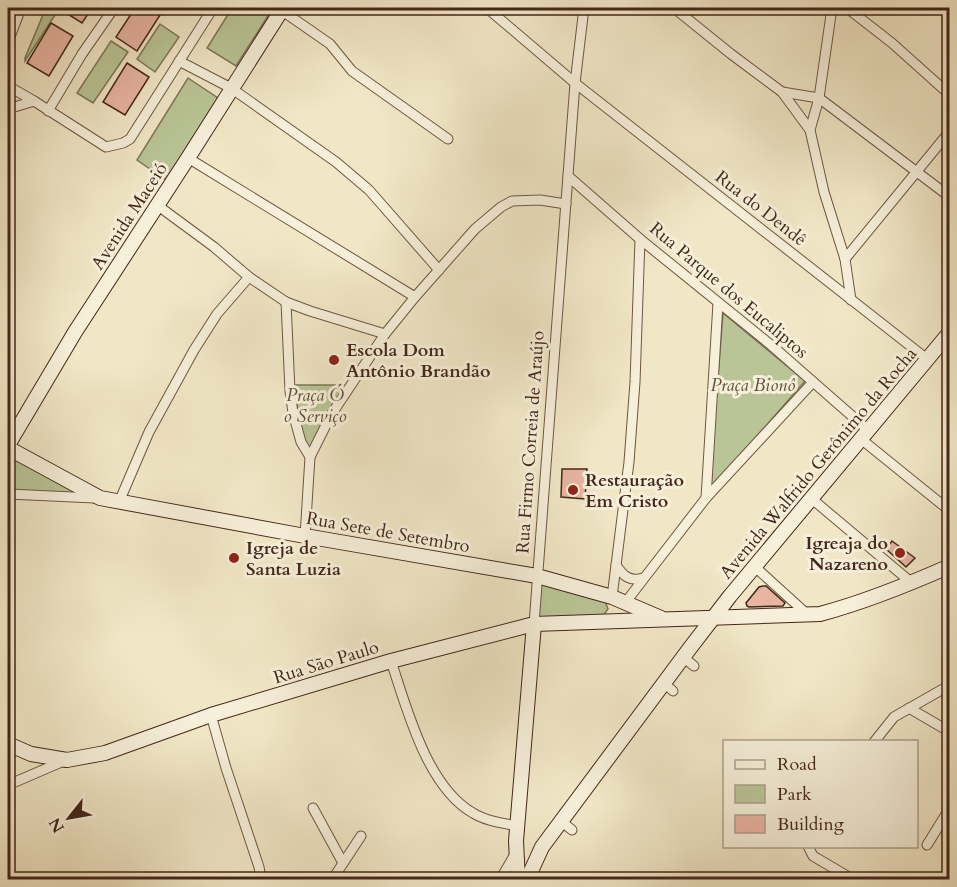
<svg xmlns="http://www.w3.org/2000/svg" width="957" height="887" font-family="Cardo,serif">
  <rect width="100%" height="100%" fill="#f1e7c6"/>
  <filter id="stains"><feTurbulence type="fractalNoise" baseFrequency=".00333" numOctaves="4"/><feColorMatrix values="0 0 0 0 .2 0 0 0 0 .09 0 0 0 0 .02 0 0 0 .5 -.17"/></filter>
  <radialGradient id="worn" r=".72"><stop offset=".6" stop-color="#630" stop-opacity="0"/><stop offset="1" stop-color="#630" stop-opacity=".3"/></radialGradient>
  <g fill="#b9c596" stroke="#7e7658" stroke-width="1.5">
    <polygon points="232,8 273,8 236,66 207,48"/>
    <polygon points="45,10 55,15 25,61 25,58"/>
    <polygon points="160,24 179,37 155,72 137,59"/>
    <polygon points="111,41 128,52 93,103 77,93"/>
    <polygon points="188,78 218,98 166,180 137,160"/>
    <polygon points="723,313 805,381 709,491"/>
    <polygon points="294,385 347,385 310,452 302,438"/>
    <polygon points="11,456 88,495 8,491 8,463"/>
    <polygon points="540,581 605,601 608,609 601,619 537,621"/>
  </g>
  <g fill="#e8b5a2" stroke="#442619" stroke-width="1.5">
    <polygon points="58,8 92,8 82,23"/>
    <polygon points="135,8 155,8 162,12 137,51 116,37"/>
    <polygon points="51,23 73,36 49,76 27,63"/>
    <polygon points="127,63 149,77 125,115 103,102"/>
    <polygon points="562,469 587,469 585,499 561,497"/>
    <polygon points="892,541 915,558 906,567 886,549"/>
    <polygon points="763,586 766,586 785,603 783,606 749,607 747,606 746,603 759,587"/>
  </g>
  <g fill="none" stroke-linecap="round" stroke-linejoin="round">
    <defs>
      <g id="street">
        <polyline points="487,8 575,83 927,359"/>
        <polyline points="674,8 731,54 782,92 810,130"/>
        <polyline points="832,8 819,98 810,130 824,192 845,259"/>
        <polyline points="847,8 892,43 950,95"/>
        <polyline points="281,10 330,44 352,71 448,139"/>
        <polyline points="8,42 21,8"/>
        <polyline points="179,61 231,88 336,162 369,190 439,270"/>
        <polyline points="8,86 34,101 106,147 123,143 130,139 213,8"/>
        <polyline points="782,92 819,98 950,197"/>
        <polyline points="8,109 34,101"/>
        <polyline points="48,111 82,54 114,8"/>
        <polyline points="188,158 415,297"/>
        <polyline points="568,176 640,239 771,345 868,430"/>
        <polyline points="157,205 214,247 249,277 286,302 310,311 385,334"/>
        <polyline points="851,300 845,259 950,131"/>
        <polyline points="286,302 290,391 293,413 301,442 310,457 305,536"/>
        <polyline points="861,439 950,511"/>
        <polyline points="310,457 331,415 385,334 415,297 475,229 501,207 512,201 540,200 566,204"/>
        <polyline points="8,494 94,498"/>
        <polyline points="706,498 718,303"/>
        <polyline points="812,499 912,583"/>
        <polyline points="119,502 149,432 194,350 217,314 249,277"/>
        <path d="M616 565C623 576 630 582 643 578"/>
        <polyline points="754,566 808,615"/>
        <polyline points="612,597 629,462 635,382 640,239"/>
        <polyline points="625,603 706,498 813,382"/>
        <polyline points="534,624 575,83 584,8"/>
        <polyline points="683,657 694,666"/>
        <path d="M391 661C407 709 427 787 473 813 486 821 502 823 517 826"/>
        <polyline points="664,683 673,691"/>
        <polyline points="909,708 950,732"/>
        <polyline points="211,715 226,768 259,867 261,880"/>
        <polyline points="874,742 894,717 950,685"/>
        <polyline points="8,785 66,760"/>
        <polyline points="313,808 343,863"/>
        <polyline points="561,821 572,830"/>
        <polyline points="927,845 950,808"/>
        <polyline points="808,846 813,856 854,880"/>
        <polyline points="332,880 361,836"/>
        <polyline points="500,880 515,854"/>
        <polyline points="780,880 780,879"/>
      </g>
      <g id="secondary">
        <polyline points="8,445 75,332 188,158 283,8"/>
        <polyline points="8,448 100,498 305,536 537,576 612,597 661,618"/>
        <path d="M8 744 31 754 67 760 105 753 211 715 391 661 534 624 820 614C865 602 907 585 950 566"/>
        <polyline points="518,880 516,841 534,624"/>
        <polyline points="527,880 542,847 690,648 730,596 950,332"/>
      </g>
    </defs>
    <use href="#street" stroke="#6f5644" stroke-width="11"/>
    <use href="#secondary" stroke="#442619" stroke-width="16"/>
    <use href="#street" stroke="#f6efda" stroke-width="9"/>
    <use href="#secondary" stroke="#f6efda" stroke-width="14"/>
  </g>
  <g fill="#8f2418" stroke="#f6efda" stroke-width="2">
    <circle cx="334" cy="360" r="6"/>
    <circle cx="573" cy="490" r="6"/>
    <circle cx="900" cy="553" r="6"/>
    <circle cx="234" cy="558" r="6"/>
  </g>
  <g text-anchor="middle" stroke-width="6" stroke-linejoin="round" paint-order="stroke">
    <g font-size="18" fill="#442619" stroke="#f6efda">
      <text transform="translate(761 208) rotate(38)" y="6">Rua do Dendê</text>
      <text transform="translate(129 216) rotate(-57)" y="6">Avenida Maceió</text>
      <text transform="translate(729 290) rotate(40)" y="6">Rua Parque dos Eucaliptos</text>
      <text transform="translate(530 442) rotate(-86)" y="6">Rua Firmo Correia de Araújo</text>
      <text transform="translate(818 463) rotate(-50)" y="6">Avenida Walfrido Gerônimo da Rocha</text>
      <text transform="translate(388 532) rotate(10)" y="6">Rua Sete de Setembro</text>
      <text transform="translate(326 662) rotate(-17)" y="6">Rua São Paulo</text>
    </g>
    <g font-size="18" font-weight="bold" fill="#442619" stroke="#f6efda" text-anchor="start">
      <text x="346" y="356">Escola Dom<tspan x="346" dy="21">Antônio Brandão</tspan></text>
      <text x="585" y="486">Restauração<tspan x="585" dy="21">Em Cristo</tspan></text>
      <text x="888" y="549" text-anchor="end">Igreaja do<tspan x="888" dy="21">Nazareno</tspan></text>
      <text x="246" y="554">Igreja de<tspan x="246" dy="21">Santa Luzia</tspan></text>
    </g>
    <g font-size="18" font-style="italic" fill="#614e38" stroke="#f6efda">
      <text x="753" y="391">Praça Bionô</text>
      <text x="315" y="401">Praça Ó<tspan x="315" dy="21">o Serviço</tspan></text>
    </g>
  </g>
  <rect width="957" height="887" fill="none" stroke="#f1e7c6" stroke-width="30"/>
  <rect x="9" y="9" width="939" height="869" fill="none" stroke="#442619" stroke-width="3"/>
  <rect x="15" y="15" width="927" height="857" fill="none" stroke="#442619" stroke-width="1.5"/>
  <rect x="723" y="740" width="195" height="108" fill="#f6efda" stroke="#af9f8d" stroke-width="1.5"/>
  <rect x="735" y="760" width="30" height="9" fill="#f6efda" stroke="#af9f8d" stroke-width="1.5"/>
  <text x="777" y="770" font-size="18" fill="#442619">Road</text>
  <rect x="735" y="785" width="30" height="18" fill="#b9c596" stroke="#af9f8d" stroke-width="1.5"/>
  <text x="777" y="800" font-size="18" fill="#442619">Park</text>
  <rect x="735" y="815" width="30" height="18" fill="#e8b5a2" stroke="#af9f8d" stroke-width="1.5"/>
  <text x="777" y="830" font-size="18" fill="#442619">Building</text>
  <g transform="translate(69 818) rotate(239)" stroke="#f6efda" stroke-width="4.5" paint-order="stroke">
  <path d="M0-4.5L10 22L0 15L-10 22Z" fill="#442619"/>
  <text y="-9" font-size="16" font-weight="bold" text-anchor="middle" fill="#442619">N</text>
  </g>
  <rect width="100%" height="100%" filter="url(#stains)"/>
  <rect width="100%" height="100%" fill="url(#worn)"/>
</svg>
